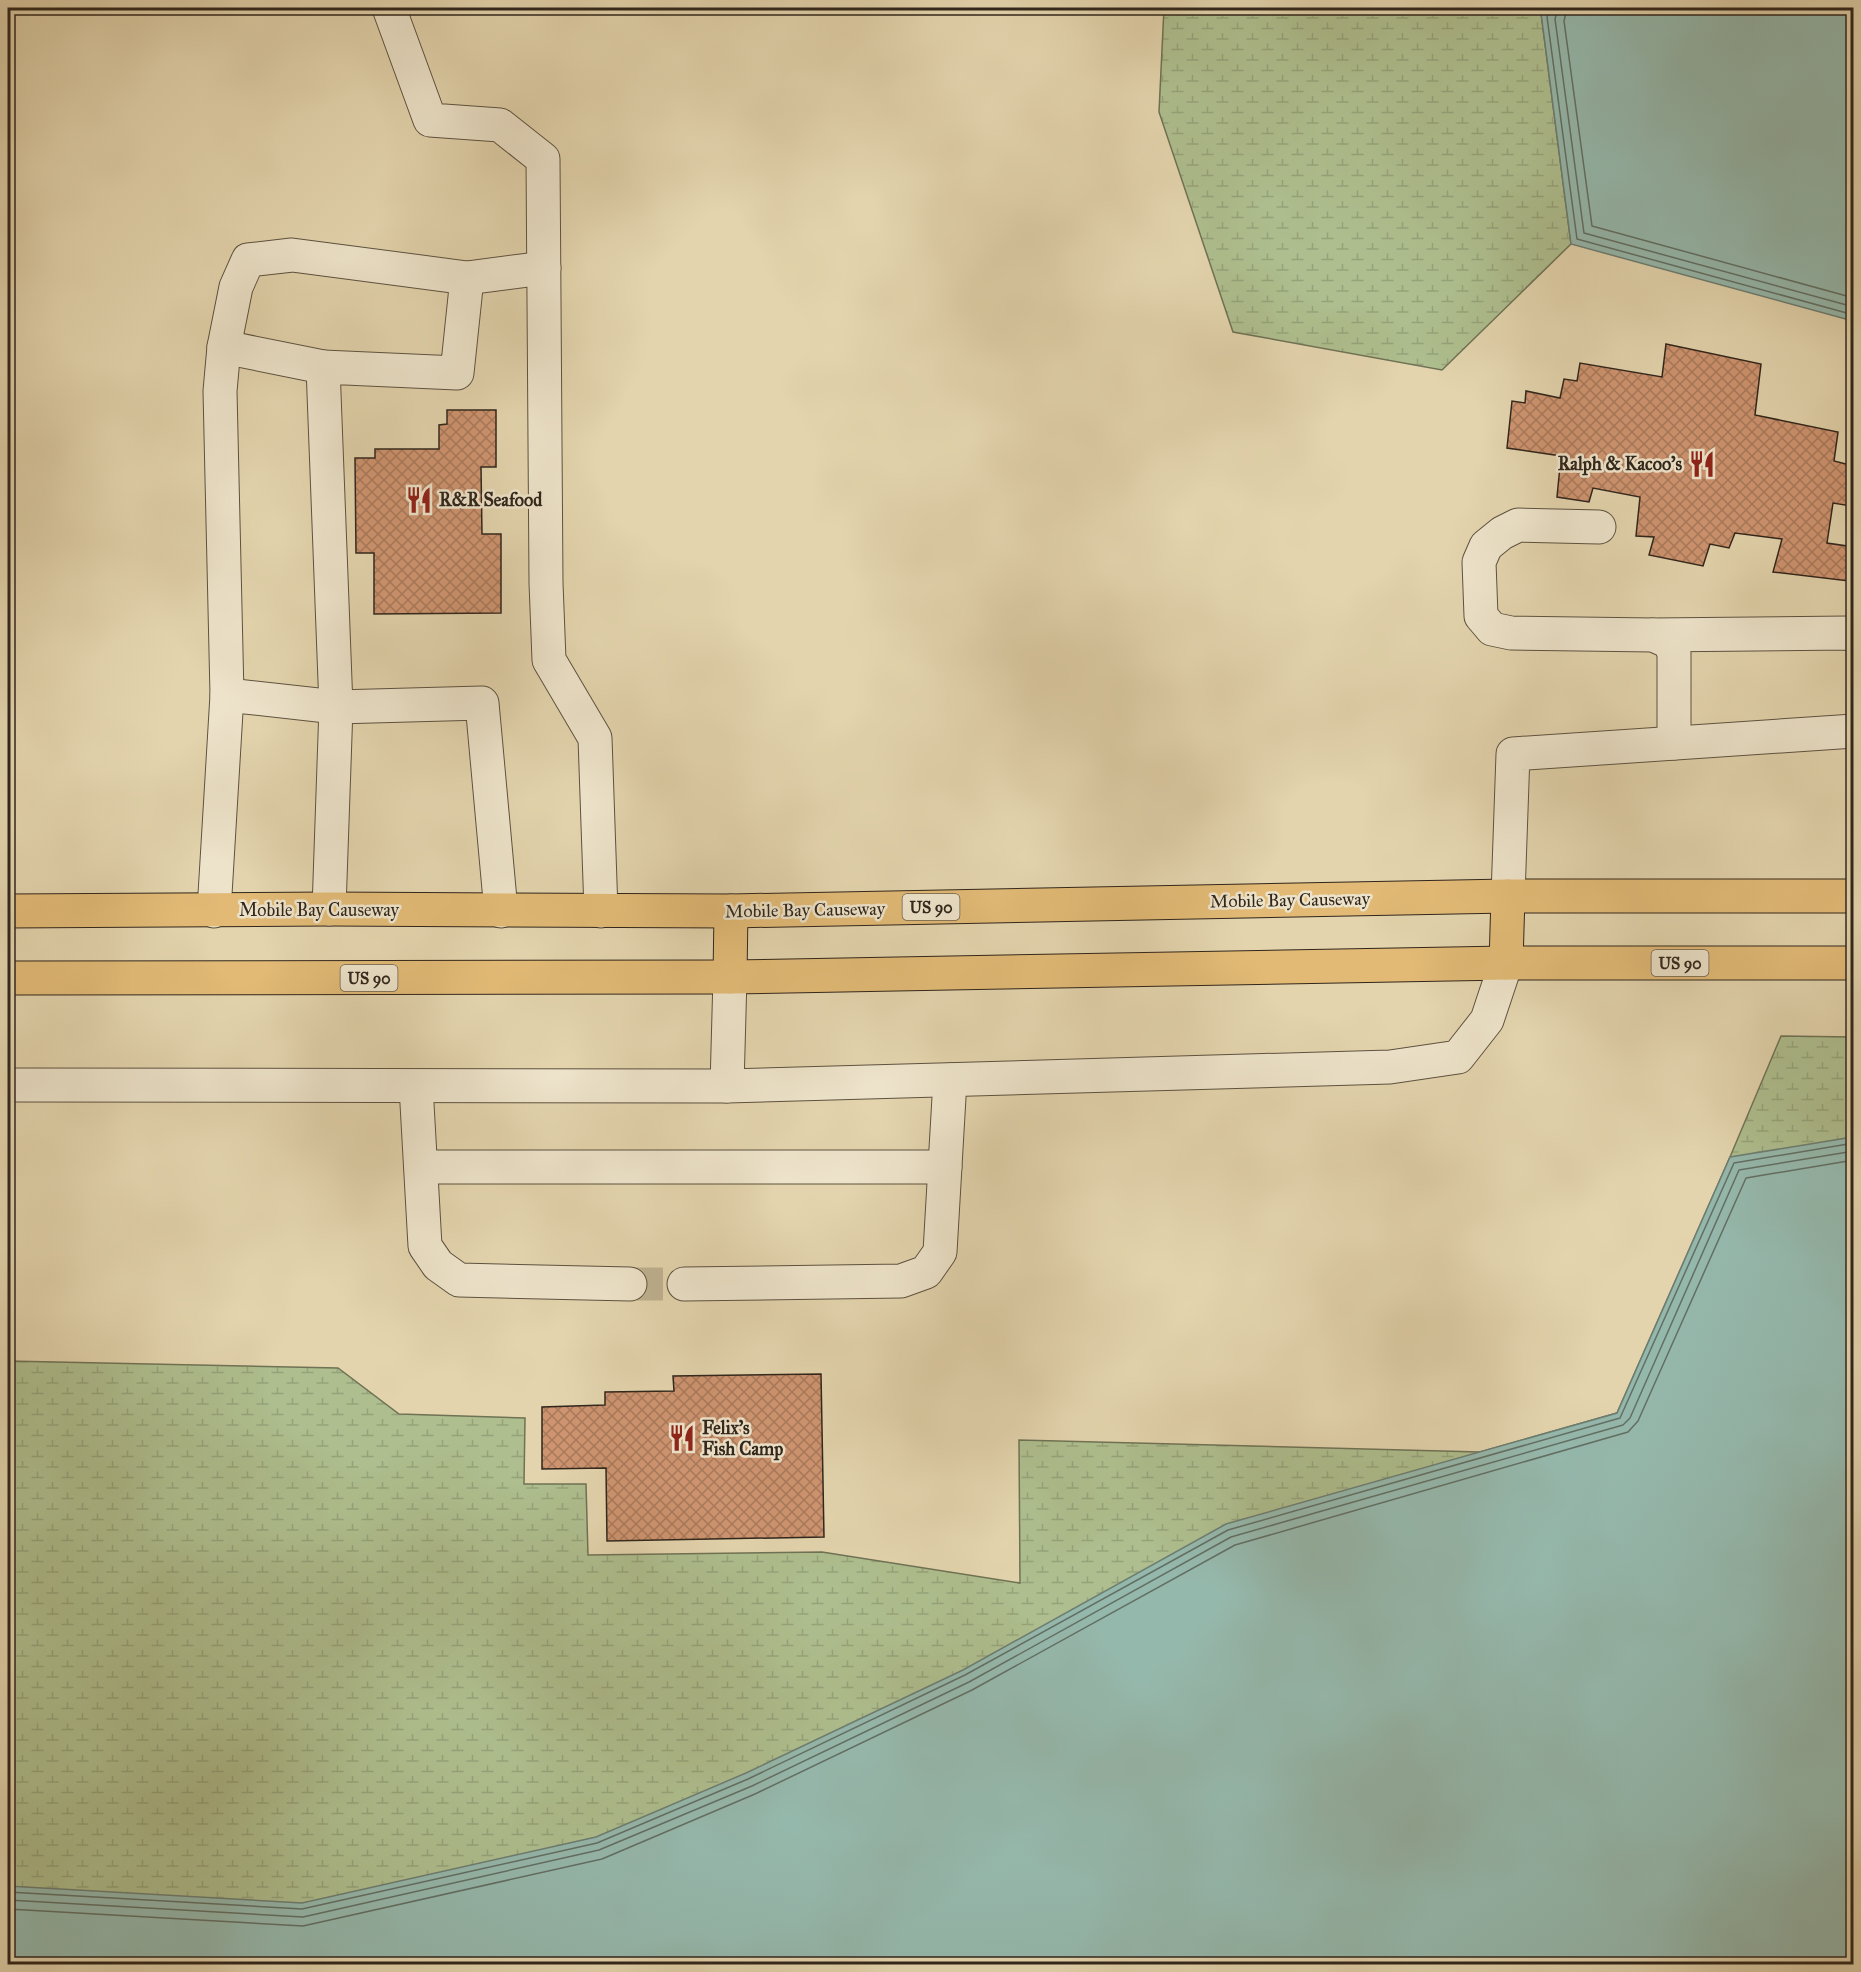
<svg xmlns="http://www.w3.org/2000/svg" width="1861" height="1972" font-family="'IM FELL Great Primer',serif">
  <defs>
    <pattern id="wetland-marsh" width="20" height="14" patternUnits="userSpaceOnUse" patternTransform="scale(1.5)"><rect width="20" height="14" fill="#aebe8e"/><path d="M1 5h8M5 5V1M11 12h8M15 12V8" fill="none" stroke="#96a37a"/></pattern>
    <pattern id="building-cross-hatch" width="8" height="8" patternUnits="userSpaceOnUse" patternTransform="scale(1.5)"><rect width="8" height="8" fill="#ce9470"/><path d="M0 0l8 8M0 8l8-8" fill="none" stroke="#a8795b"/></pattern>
  </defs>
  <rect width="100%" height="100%" fill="#e3d4ad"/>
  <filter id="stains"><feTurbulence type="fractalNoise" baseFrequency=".00333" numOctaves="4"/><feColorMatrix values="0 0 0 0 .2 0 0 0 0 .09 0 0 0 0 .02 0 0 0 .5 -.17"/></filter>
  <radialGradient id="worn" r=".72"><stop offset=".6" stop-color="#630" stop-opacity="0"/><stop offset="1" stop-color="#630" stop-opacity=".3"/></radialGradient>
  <g fill="url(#wetland-marsh)" stroke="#6f7255" stroke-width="1.5">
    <polygon points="1164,8 1546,8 1541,13 1571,244 1442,370 1233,332 1159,112"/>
    <polygon points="1781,1036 1853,1037 1853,1964 8,1964 8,1361 338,1368 399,1414 525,1418 524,1484 586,1484 588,1555 822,1552 1020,1583 1019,1440 1480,1452 1617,1413 1730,1157"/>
  </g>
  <g fill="#95b8ac" stroke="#6d7e72" stroke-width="1.5">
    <polygon points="1546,8 1853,8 1853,321 1571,244 1541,13"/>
    <polygon points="1853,1137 1853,1964 8,1964 8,1886 302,1903 596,1837 746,1773 963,1670 1226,1524 1617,1413 1730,1157"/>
  </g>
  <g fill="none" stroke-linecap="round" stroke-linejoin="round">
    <g stroke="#626f64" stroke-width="1.5">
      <polyline points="1550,8 1547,17 1577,239 1854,315"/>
      <polyline points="1558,8 1555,19 1584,233 1854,307"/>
      <polyline points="1567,8 1564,21 1592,226 1854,298"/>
      <polyline points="8,1892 302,1909 597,1843 748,1779 965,1675 1228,1530 1620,1418 1734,1163 1854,1143"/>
      <polyline points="8,1900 303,1917 599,1850 752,1786 969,1682 1231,1537 1623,1425 1630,1418 1739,1170 1854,1151"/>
      <polyline points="8,1909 303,1926 602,1859 755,1794 972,1690 1235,1545 1628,1432 1638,1421 1746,1178 1854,1160"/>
    </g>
  </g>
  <g fill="url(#building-cross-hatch)" stroke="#30261c" stroke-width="1.5">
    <polygon points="1666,344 1761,364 1755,415 1838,432 1834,461 1854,466 1854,492 1851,506 1833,503 1827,543 1854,547 1854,562 1849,581 1773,572 1782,539 1735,533 1729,548 1710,544 1703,566 1649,555 1654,537 1636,536 1640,497 1593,488 1589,502 1557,497 1561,456 1507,448 1512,401 1525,403 1526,391 1560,398 1564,379 1577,381 1580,363 1662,377"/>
    <polygon points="447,410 496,410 496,467 481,467 482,534 501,534 501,613 374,614 374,553 356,553 355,458 375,458 375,449 439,449 439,425 447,424"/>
    <polygon points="821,1374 824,1537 607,1541 606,1468 542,1469 542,1407 605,1405 605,1392 674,1391 673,1376"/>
  </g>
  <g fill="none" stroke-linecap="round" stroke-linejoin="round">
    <polyline stroke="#bfb190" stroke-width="33" stroke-dasharray="33 16" stroke-linecap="butt" points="630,1284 684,1284"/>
    <defs>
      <g id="minor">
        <polyline points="389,8 430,120 500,125 543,159 546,583 549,660 595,738 601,911"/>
        <polyline points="467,278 544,268"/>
        <polyline points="224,347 323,367"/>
        <polyline points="1599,527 1518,525 1502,533 1486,546 1479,562 1481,616 1492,629 1511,633 1653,635 1669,642 1674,653 1674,743"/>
        <polyline points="1653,635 1848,633 1854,636"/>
        <polyline points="227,695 220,391 224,347 236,287 248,260 292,255 467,278 457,373 323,367 336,707 329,909"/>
        <polyline points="1508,896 1513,754 1854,731"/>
        <polyline points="214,911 227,695 336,707 482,703 501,911"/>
        <polyline points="8,1085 727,1086 1390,1067 1458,1057 1487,1020 1506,963"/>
        <polyline points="416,1086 425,1246 438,1265 459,1280 630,1284"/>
        <polyline points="727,1086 730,977"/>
        <polyline points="421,1167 945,1167"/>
        <polyline points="684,1284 901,1281 926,1272 940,1252 950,1080"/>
      </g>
      <g id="major">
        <polyline points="8,911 329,909 731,911 1508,896 1854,896"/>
        <polyline points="1506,963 1508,896"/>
        <polyline points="730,977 731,911"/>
        <polyline points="8,978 730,977 1506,963 1854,963"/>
      </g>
    </defs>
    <use href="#minor" stroke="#5d5240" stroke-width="35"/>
    <use href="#major" stroke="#30261c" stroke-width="35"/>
    <use href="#minor" stroke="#ede3ca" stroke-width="33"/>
    <use href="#major" stroke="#e2ba76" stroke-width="33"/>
  </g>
  <defs>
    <symbol id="restaurant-bare" viewBox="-9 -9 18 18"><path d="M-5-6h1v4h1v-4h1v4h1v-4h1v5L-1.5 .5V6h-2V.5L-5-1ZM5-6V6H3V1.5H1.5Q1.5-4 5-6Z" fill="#8f2418" stroke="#ede3ca" stroke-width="2.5" paint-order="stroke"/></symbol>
  </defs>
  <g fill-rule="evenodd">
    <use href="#restaurant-bare" x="1683" y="445" width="38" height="38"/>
    <use href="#restaurant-bare" x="400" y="481" width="38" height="38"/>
    <use href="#restaurant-bare" x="663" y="1419" width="38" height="38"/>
  </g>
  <g text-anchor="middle" stroke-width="5" stroke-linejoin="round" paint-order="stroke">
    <g fill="#ede3ca" stroke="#695f50" stroke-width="1.5">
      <rect x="902.5" y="894" width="57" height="26" rx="4.5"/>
      <rect x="1651.5" y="950" width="57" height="26" rx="4.5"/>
      <rect x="340.5" y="965" width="57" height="26" rx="4.5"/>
    </g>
    <g font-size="16" font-weight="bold" fill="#30261c">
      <text x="931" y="913">US 90</text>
      <text x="1680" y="969">US 90</text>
      <text x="369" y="984">US 90</text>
    </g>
    <g font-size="18" font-weight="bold" fill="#30261c" stroke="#ede3ca" text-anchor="start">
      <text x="1682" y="470" text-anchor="end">Ralph &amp; Kacoo's</text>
      <text x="439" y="506">R&amp;R Seafood</text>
      <text x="702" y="1434">Felix's<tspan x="702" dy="21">Fish Camp</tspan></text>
    </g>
    <g font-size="18" fill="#30261c" stroke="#ede3ca">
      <text transform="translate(1290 900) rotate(-1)" y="6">Mobile Bay Causeway</text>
      <text x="319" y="916">Mobile Bay Causeway</text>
      <text transform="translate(805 910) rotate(-1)" y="6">Mobile Bay Causeway</text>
    </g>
  </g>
  <rect width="1861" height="1972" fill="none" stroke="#e3d4ad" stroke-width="30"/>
  <rect x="9" y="9" width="1843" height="1954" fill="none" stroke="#30261c" stroke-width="3"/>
  <rect x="15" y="15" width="1831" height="1942" fill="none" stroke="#30261c" stroke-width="1.5"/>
  <rect width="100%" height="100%" filter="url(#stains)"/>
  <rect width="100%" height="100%" fill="url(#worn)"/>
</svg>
